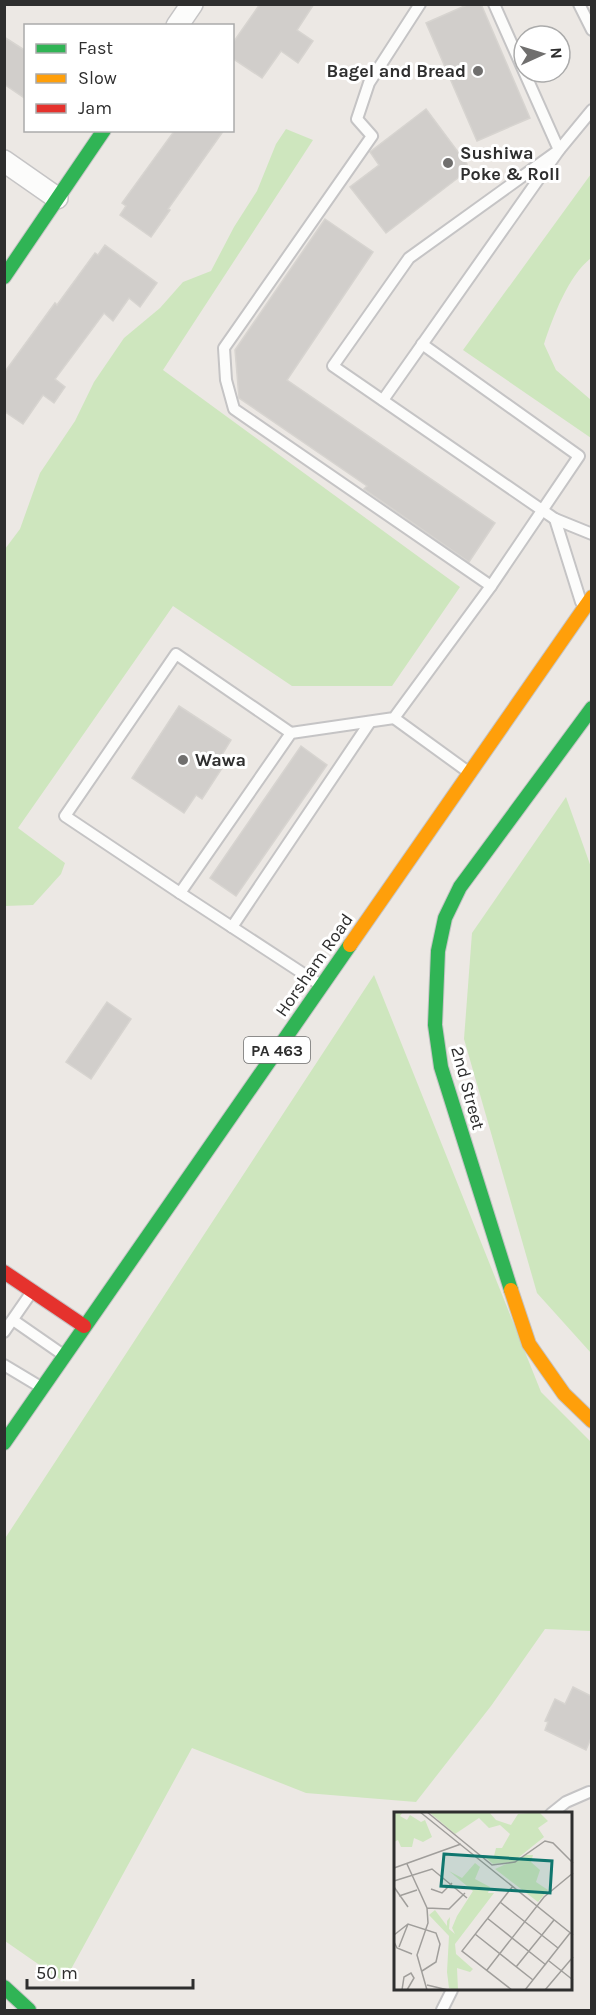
<svg xmlns="http://www.w3.org/2000/svg" width="596" height="2015" font-family="Karla,sans-serif">
  <rect width="100%" height="100%" fill="#ece8e4"/>
  <g fill="#cee6be">
    <polygon points="286,129 313,140 163,370 460,587 392,686 292,686 173,606 18,828 65,863 61,874 33,905 5,906 5,549 20,529 40,473 75,421 94,382 124,338 160,308 183,282 211,271 234,227 257,191 276,144"/>
    <path d="M591 174V258C568 276 553 317 544 344L556 370 591 400V438L463 350Z"/>
    <polygon points="566,797 592,870 591,1353 537,1293 464,1039 472,933"/>
    <polygon points="374,975 541,1392 591,1442 591,1631 545,1629 491,1706 416,1802 306,1793 192,1748 64,1982 5,1941 4,1540"/>
  </g>
  <g fill="#d1cecb" stroke="#d7d4d0" stroke-width="1.5">
    <polygon points="260,4 314,4 297,30 313,41 298,63 281,51 262,78 232,58 232,44"/>
    <polygon points="469,4 481,4 530,118 477,141 426,23"/>
    <polygon points="4,37 26,51 26,99 4,84"/>
    <polygon points="426,109 467,164 467,171 386,233 350,187 379,165 370,152"/>
    <polygon points="175,130 224,130 168,209 170,210 151,237 120,215 126,206 122,203"/>
    <polygon points="325,219 373,252 287,380 495,523 469,562 364,489 367,486 239,398 235,350"/>
    <polygon points="105,245 157,283 140,307 129,298 113,321 104,313 55,379 65,387 54,403 43,395 23,424 4,411 4,373 55,303 57,305 95,253 98,255"/>
    <polygon points="179,706 231,740 220,758 226,762 202,799 196,795 184,813 132,778"/>
    <polygon points="301,746 327,765 236,896 210,878"/>
    <polygon points="107,1002 131,1019 91,1079 66,1062"/>
    <polygon points="573,1687 591,1696 591,1738 586,1750 545,1730 548,1722 545,1721 555,1699 565,1704"/>
  </g>
  <g fill="none" stroke-linecap="round" stroke-linejoin="round">
    <defs>
      <g id="lane">
        <polyline points="420,4 369,83 357,119 372,136 224,348 226,380 234,409 491,586"/>
        <polyline points="494,4 559,150 409,258 333,366 555,519 592,534"/>
        <polyline points="579,4 592,30"/>
        <polyline points="383,400 559,150 592,110"/>
        <polyline points="555,519 581,602"/>
        <polyline points="394,718 467,771"/>
        <polyline points="180,893 65,816 176,654 291,733"/>
        <polyline points="232,927 370,722"/>
        <polyline points="319,984 180,893 291,733 394,718 491,586 579,456 422,344"/>
        <polyline points="13,1320 62,1354"/>
        <polyline points="4,1332 31,1293"/>
        <polyline points="4,1365 39,1386"/>
        <polyline points="551,1814 566,1802 589,1792"/>
        <polyline points="442,2010 452,1990"/>
      </g>
      <g id="street">
        <polyline points="177,26 192,4"/>
        <polyline points="4,161 57,198"/>
      </g>
      <g id="fast">
        <polyline points="4,277 104,130"/>
        <polyline points="511,1290 441,1067 435,1025 438,951 445,918 460,887 592,708"/>
        <polyline points="4,1443 350,945"/>
        <polyline points="4,1987 29,2010"/>
      </g>
      <g id="slow">
        <polyline points="350,945 592,597"/>
        <polyline points="511,1290 529,1344 564,1394 592,1421"/>
      </g>
      <polyline id="jam" points="4,1272 84,1326"/>
    </defs>
    <use href="#lane" stroke="#c5c4c5" stroke-width="14"/>
    <use href="#street" stroke="#c5c4c5" stroke-width="24"/>
    <use href="#fast" stroke="#c5c4c5" stroke-width="16"/>
    <use href="#slow" stroke="#c5c4c5" stroke-width="16"/>
    <use href="#jam" stroke="#c5c4c5" stroke-width="16"/>
    <use href="#lane" stroke="#fcfcfb" stroke-width="10"/>
    <use href="#street" stroke="#fcfcfb" stroke-width="21"/>
    <use href="#fast" stroke="#30b455" stroke-width="14"/>
    <use href="#slow" stroke="#ff9f0a" stroke-width="14"/>
    <use href="#jam" stroke="#e5322d" stroke-width="14"/>
  </g>
  <g fill="#706f6e" stroke="#fff" stroke-width="2">
    <circle cx="478" cy="71" r="6"/>
    <circle cx="448" cy="163" r="6"/>
    <circle cx="183" cy="760" r="6"/>
  </g>
  <g text-anchor="middle" stroke-width="6" stroke-linejoin="round" paint-order="stroke">
    <rect fill="#fff" stroke="#6d6d6d" stroke-width="1.5" x="244" y="1037" width="66" height="26" rx="4.5"/>
    <g font-size="16" font-weight="bold" fill="#2e2e2e">
      <text x="277" y="1056">PA 463</text>
    </g>
    <g font-size="18" font-weight="bold" fill="#2e2e2e" stroke="#fff" text-anchor="start">
      <text x="466" y="77" text-anchor="end">Bagel and Bread</text>
      <text x="460" y="159">Sushiwa<tspan x="460" dy="21">Poke &amp; Roll</tspan></text>
      <text x="195" y="766">Wawa</text>
    </g>
    <g font-size="18" fill="#2e2e2e" stroke="#fff">
      <text transform="translate(314 965) rotate(-55)" y="6">Horsham Road</text>
      <text transform="translate(468 1088) rotate(75)" y="6">2nd Street</text>
    </g>
  </g>
  <g transform="translate(394 1812)">
    <rect width="178" height="178" fill="#ece8e4"/>
    <path d="M0 0H9L6 4 13 8 16 3 27 10 31 8 38 25 29 30 20 26 18 35H7L4 28 0 30ZM35 0H95L102 8 117 13 124 2 145 0 154 9 144 16 150 25 119 50 99 52 92 46 100 44 102 36H108L116 22 106 13 95 16 85 6 61 22ZM132 43H139L137 50 146 58 142 70 154 78 144 90 101 57ZM81 51 86 55 81 67 96 75 94 81H100L61 132 62 142 79 157 76 160 63 156 64 178H60L55 176 53 160 55 124 35 103 41 98 53 114V109L56 105 55 117 61 122 58 116 63 104 79 79 55 59 68 66Z" fill="#cee6be"/>
    <path fill="none" stroke="#a09e9b" stroke-width="1.5" d="M26 0 179 123M33 0 98 53 121 50 151 29 159 31 179 51M13 52 33 96 34 111 23 143 33 178M0 56 67 32M0 69 38 57 73 86M0 75 14 95M37 77 48 81 58 71M5 84 23 78M106 90 164 136M33 96 55 97 71 81M93 106 152 153M81 122 139 168M0 123 14 112 42 121 46 132 42 150 28 159M0 130 3 136 18 142M5 135 14 112M155 149 179 168M122 155 160 108M93 158 150 85 179 61M33 173 54 178M8 178 10 165 17 161 20 166 13 178M118 178 68 139 119 74M131 178 176 121M151 178 179 145"/>
    <path fill="#0f766e" fill-opacity="0.15" stroke="#0f766e" stroke-width="3" d="M50 42 158 49 156 81 47 74Z"/>
    <rect width="178" height="178" fill="none" stroke="#2e2e2e" stroke-width="3"/>
  </g>
  <rect width="596" height="2015" fill="none" stroke="#2e2e2e" stroke-width="12"/>
  <rect x="24" y="24" width="210" height="108" fill="#ffffff" stroke="#ababab" stroke-width="1.5"/>
  <rect x="36" y="44" width="30" height="9" fill="#30b455" stroke="#ababab" stroke-width="1.5"/>
  <text x="78" y="54" font-size="18" fill="#2e2e2e">Fast</text>
  <rect x="36" y="74" width="30" height="9" fill="#ff9f0a" stroke="#ababab" stroke-width="1.5"/>
  <text x="78" y="84" font-size="18" fill="#2e2e2e">Slow</text>
  <rect x="36" y="104" width="30" height="9" fill="#e5322d" stroke="#ababab" stroke-width="1.5"/>
  <text x="78" y="114" font-size="18" fill="#2e2e2e">Jam</text>
  <g transform="translate(542 54) rotate(86)"><circle r="28" fill="#ffffff" stroke="#ababab" stroke-width="1.5"/>
  <path d="M0-4.5L10 22L0 15L-10 22Z" fill="#706f6e"/>
  <text y="-9" font-size="16" font-weight="bold" text-anchor="middle" fill="#2e2e2e">N</text>
  </g>
  <path d="M27 1979v9h166v-9" fill="none" stroke="#2e2e2e" stroke-width="3"/>
  <text x="36" y="1979" font-size="18" fill="#2e2e2e" stroke="#ffffff" stroke-width="4.5" paint-order="stroke">50 m</text>
</svg>
